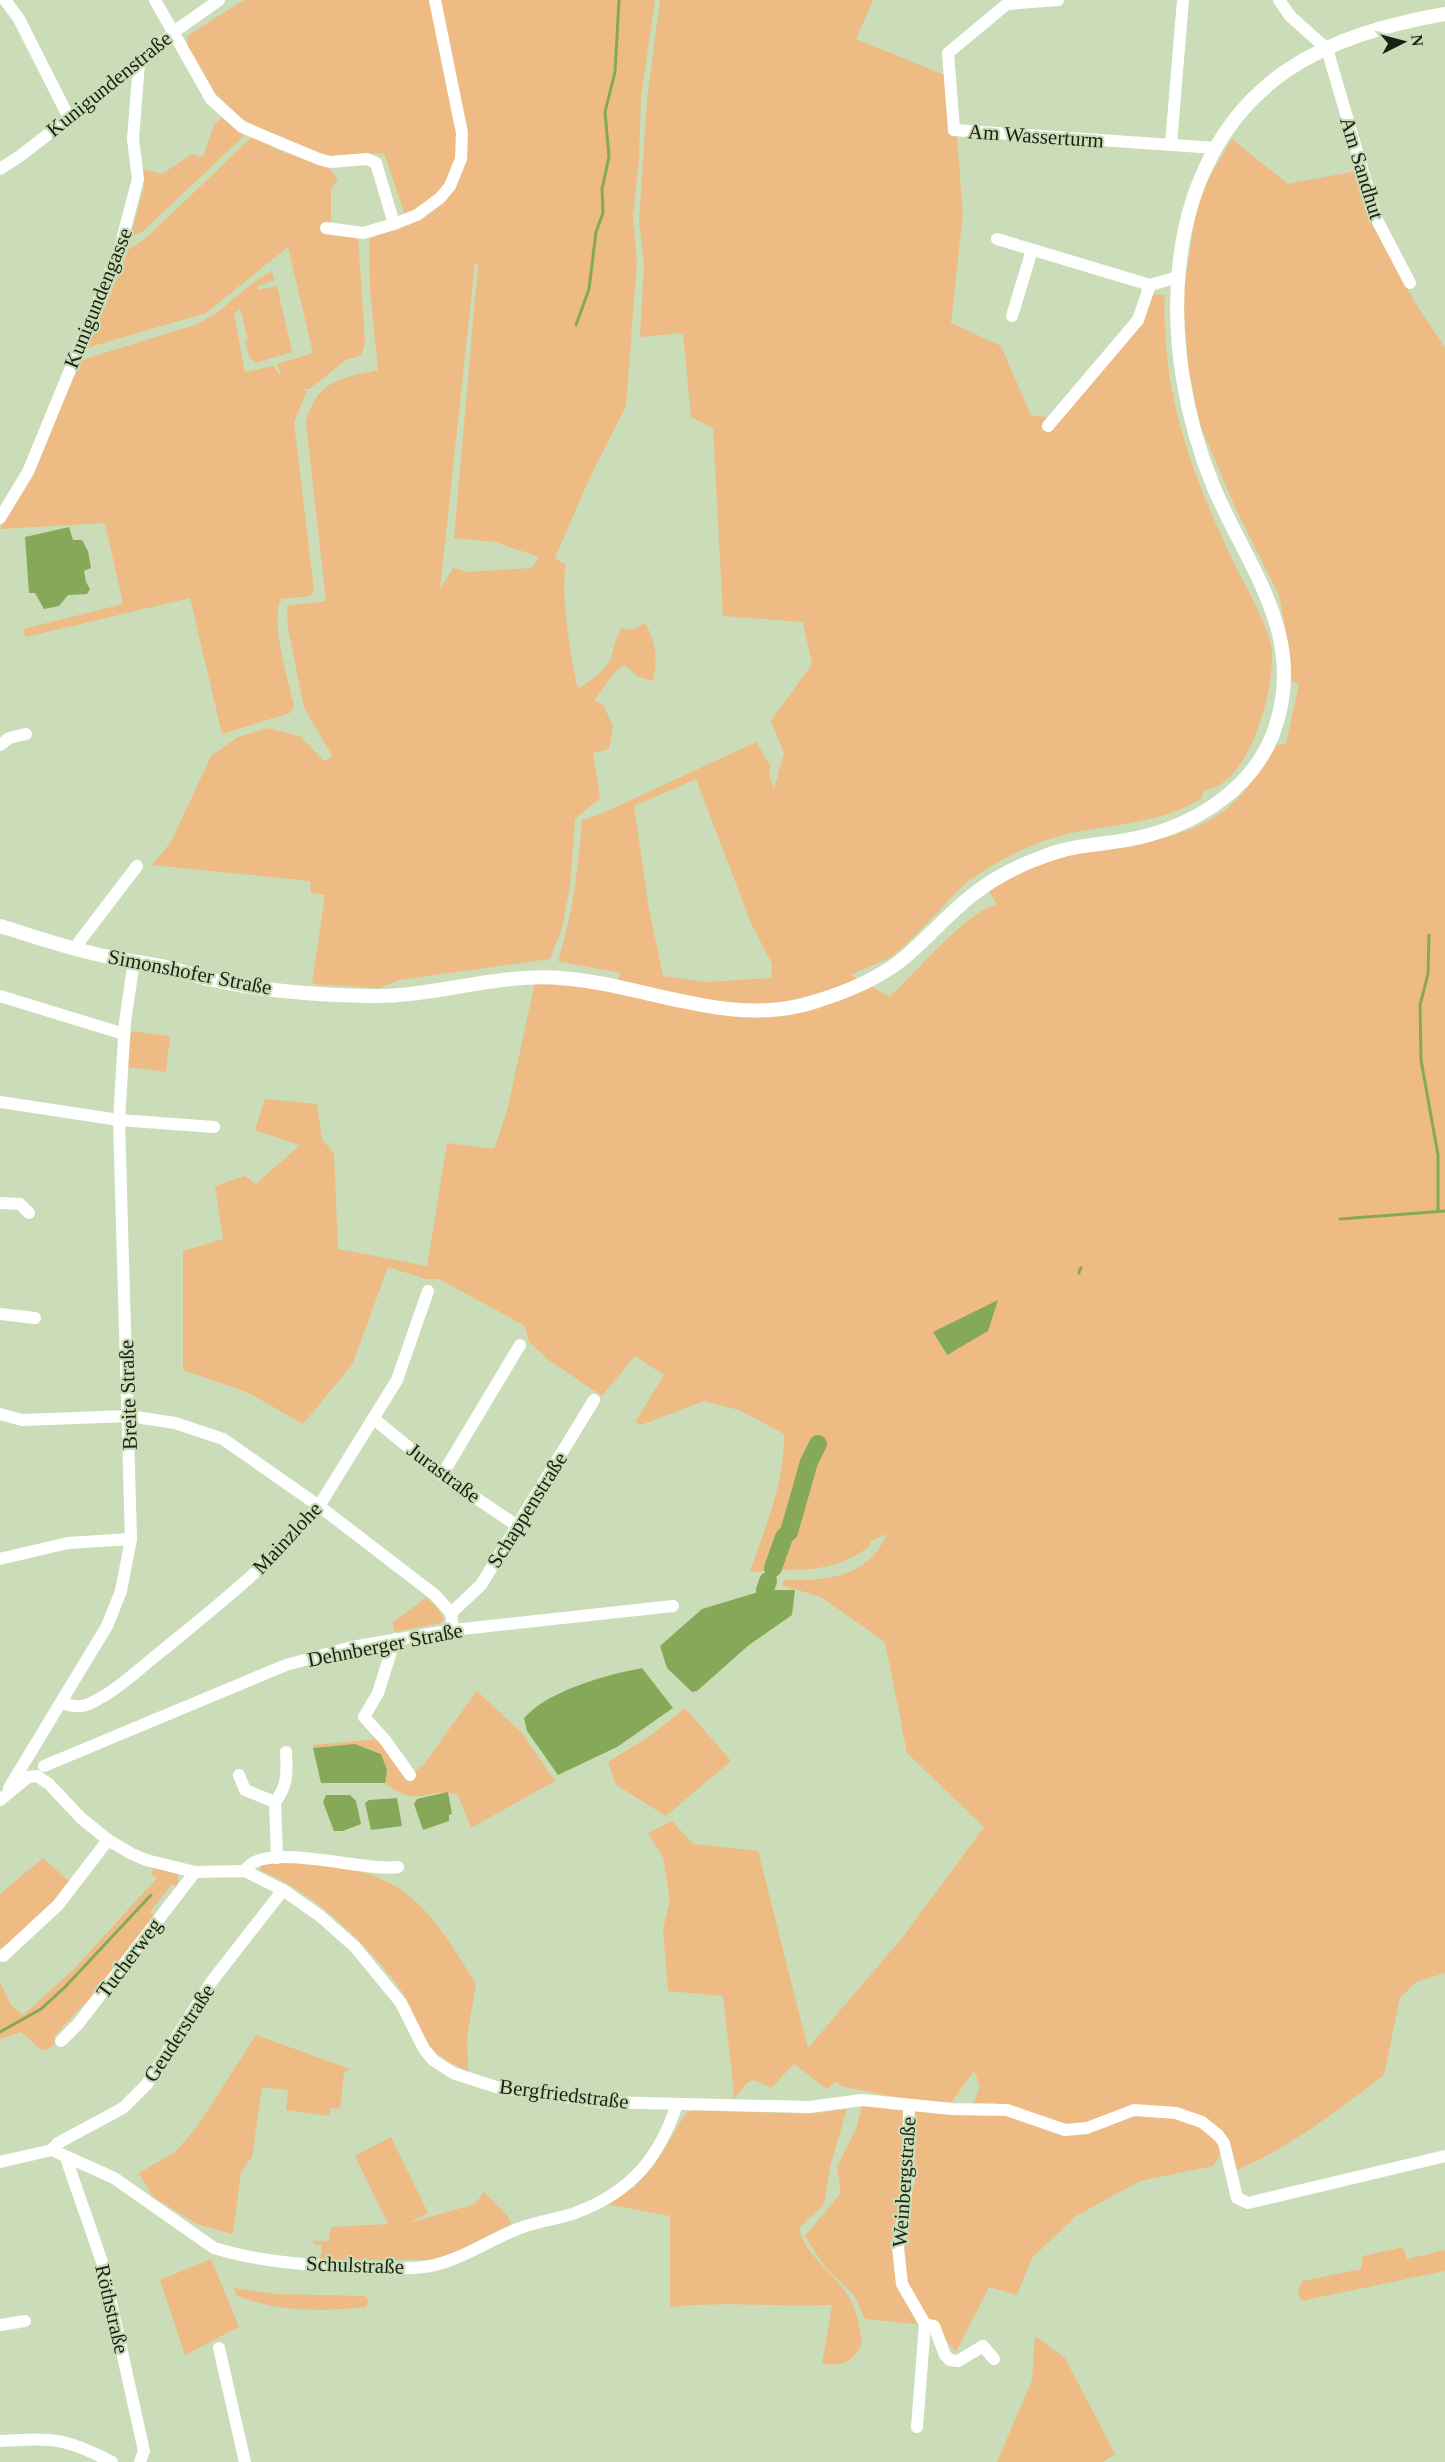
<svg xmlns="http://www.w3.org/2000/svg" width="1445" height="2462" font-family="'Times New Roman',serif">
  <rect width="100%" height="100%" fill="#cbddb8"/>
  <g fill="#edbb83" fill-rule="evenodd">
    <polygon points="244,0 431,0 458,130 457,155 452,173 439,195 405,215 384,153 336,157 311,152 244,120 215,93 188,47 187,36"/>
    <path d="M438 0H655L641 97 639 160 633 216 637 261 626 406 591 475 555 558 566 565C560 590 571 662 578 689 590 681 609 669 612 654 615 643 616 638 622 628L632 630 645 623C656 643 658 658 653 681L637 676 625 665 615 672 594 701 603 704 613 727 609 749 593 753 600 798 575 819 570 887 562 928 550 959 399 980 379 988 312 984 325 895 311 893 310 881 152 865 171 842 211 756 238 737 267 728 300 736 324 761 333 757 304 708 288 628 287 606 326 601 306 423C315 381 341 378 378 370L370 290 369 239 423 216 463 162ZM475 263 478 265 454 538 495 542 539 557 531 568 469 572 453 568 440 589Z"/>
    <path d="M660 0H873L856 39 952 78 963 213 951 323 1001 346 1031 415 1051 418 1141 322 1148 294 1165 295C1161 392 1191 471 1231 557 1242 581 1271 628 1272 653 1274 691 1249 787 1204 790L1201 799C1158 825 1110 823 1063 835 1028 844 997 861 967 882 942 905 920 934 893 955 880 965 865 967 851 975L890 997C916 972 965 913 997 904L988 890C1015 872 1049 857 1081 851 1137 842 1200 841 1241 795 1255 780 1264 762 1274 745L1286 744 1299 684 1291 681 1290 653 1279 595 1235 507 1200 425 1188 366 1183 296 1195 218 1203 188 1232 139 1288 184 1356 171 1372 224 1416 304 1445 348V1973L1416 1982 1400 1998 1384 2075C1337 2111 1290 2148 1234 2171L1229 2142 1213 2166 1140 2181 1076 2216 1032 2258 1017 2295 989 2287 956 2352 934 2326 865 2319 854 2295 825 2267 805 2236 841 2193 837 2167 856 2129 862 2106H881L891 2110 1008 2113 993 2102 973 2104 980 2086 974 2071 948 2107 844 2087 835 2082 827 2089 794 2064 771 2088 754 2080 747 2083 732 2101 734 2092 723 1996 668 1991 663 1929 670 1900 663 1857 648 1833 672 1821 693 1844 758 1851 808 2048 903 1937 984 1827 907 1753 885 1642 821 1597 781 1585 785 1580C827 1581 868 1578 887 1534L871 1541 870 1546C828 1577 798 1567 750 1572 765 1528 785 1481 784 1434L739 1410 704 1401 641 1425 635 1422 664 1375 635 1356 602 1396 550 1361 529 1342 525 1326 439 1279H426L388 1267 352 1365 303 1424 247 1392 183 1370V1251L223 1239 215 1186 245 1176 256 1184 300 1145 255 1130 265 1099 317 1104 322 1139 334 1154 338 1249 427 1266 447 1143 494 1149 507 1111 535 982 576 986 615 993 620 973 558 961C573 914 578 868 582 820L601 814 756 742 771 767 769 774 774 789 784 753 771 721 812 664 803 622 723 616 713 428 691 417 683 333 640 337 644 264 639 221 647 99ZM696 779 751 923 772 964 771 978 705 982 663 976 649 909 634 806ZM998 1301 947 1355H946L933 1332Z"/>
    <polygon points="222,117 244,136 143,231 130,238 144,187 142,169 162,174 192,154 203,157 214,125"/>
    <path d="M252 137 283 152 328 167 338 179 331 189V236L358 237 365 342 362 355 346 360 309 389H300L307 391 294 422 314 591 310 596 281 599C270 622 288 679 294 705L290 713 222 734 190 598 26 637 23 629 123 604 105 523 0 529 36 469 78 361 198 324 219 311 254 282 272 271 274 280 258 286V290L254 291 277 286 292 352 255 363 249 356 245 341 248 340 240 308 234 314 245 372 273 366 281 376 277 364 313 353 288 247 206 313 83 349 111 294 128 250 147 237Z"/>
    <polygon points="131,1031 170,1036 166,1072 128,1067"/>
    <polygon points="426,1598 437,1607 444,1619 441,1623 394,1632 393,1622"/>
    <path d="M477 1691 521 1732 555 1781 471 1828 458 1795C427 1786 418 1810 385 1783L387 1770 381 1754C358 1742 338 1746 313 1748V1745L380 1739 407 1778 424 1764Z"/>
    <polygon points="685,1708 731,1761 666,1816 616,1785 608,1762 650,1736"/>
    <polygon points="43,1858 72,1884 44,1914 0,1949 0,1894"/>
    <path d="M301 1861C403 1871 425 1900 476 1984L467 2038 468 2071C411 2048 426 2022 395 1982 363 1940 311 1890 261 1871L260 1865Z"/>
    <polygon points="154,1867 178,1874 178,1885 176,1887 172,1884 150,1912 156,1916 88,2003 86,2002 54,2036 58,2040 49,2049 41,2050 21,2032 0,2039 0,1982 11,2005 23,2015 74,1969 157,1878 151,1874"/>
    <polygon points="256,2035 350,2069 344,2073 340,2109 331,2108 329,2116 286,2110 288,2090 262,2087 252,2157 241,2172 233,2234 199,2225 153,2197 139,2173 175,2152 197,2127"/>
    <path d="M847 2109 830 2167 824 2204 799 2228C805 2257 837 2274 850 2299 858 2314 860 2328 862 2344 851 2363 844 2366 822 2364L832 2305C778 2307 724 2301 670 2307V2216L605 2204 634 2187 653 2167 686 2113 696 2110 808 2114Z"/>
    <polygon points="391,2137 428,2213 409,2223 475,2204 484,2192 508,2216 511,2224 459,2251 428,2260 320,2260 322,2245 314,2244 313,2241 329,2241 331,2227 388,2224 355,2156"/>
    <polygon points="1403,2247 1407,2259 1445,2250 1445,2271 1301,2301 1298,2291 1302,2281 1361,2269 1363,2256"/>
    <polygon points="211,2259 239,2327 185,2355 160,2280"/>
    <path d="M234 2288 276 2294 365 2296 369 2300 366 2307C325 2312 275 2312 236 2295Z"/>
    <polygon points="1035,2336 1065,2358 1115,2454 1103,2462 997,2462 1032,2380"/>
  </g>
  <g fill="#85a958">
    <polygon points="69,527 73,540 82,540 88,551 91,568 84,571 86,582 90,589 87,594 68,595 59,606 44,609 35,593 29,593 25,537"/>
    <polygon points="998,1300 988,1331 947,1355 933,1332"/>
    <polygon points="765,1590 795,1590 792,1615 749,1645 697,1691 692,1692 667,1668 660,1646 702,1609"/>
    <path d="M642 1668 673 1708 617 1747 558 1775 527 1731 524 1718C549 1690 606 1675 642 1668Z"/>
    <polygon points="355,1744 381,1754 387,1770 385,1783 321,1783 313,1748"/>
    <polygon points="448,1792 452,1814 449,1815 449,1821 423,1830 414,1804 417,1799"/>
    <polygon points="326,1795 350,1795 356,1801 361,1824 343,1831 334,1831 323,1802"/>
    <polygon points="397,1798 402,1826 371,1830 365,1803 369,1800"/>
  </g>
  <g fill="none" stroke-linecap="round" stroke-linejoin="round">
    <g stroke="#85a958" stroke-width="3">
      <polyline points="576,325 589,289 596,232 603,213 602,189 609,157 605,112 615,72 619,0"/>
      <polyline points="1429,935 1428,974 1420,1005 1421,1060 1438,1155 1438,1210"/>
      <polyline points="1340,1219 1445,1211"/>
      <polyline points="1080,1270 1081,1268"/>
      <polyline points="1079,1273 1079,1272"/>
      <polyline points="0,2032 41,2009 65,1987 151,1895"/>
    </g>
    <g stroke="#85a958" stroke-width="18">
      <polyline points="773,1568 784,1537 789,1532 809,1462 818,1444"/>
      <polyline points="765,1590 768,1581"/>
    </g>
    <g stroke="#fff" stroke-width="12">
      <polyline points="5,0 19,19 69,118"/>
      <polyline points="155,0 211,99 242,127 319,159 330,162 367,159 376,163 394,224"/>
      <polyline points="1058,0 1007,4 948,53 954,130 1216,148"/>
      <polyline points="1279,0 1290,16 1327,49 1377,220 1410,283"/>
      <polyline points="1171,144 1183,0"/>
      <polyline points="0,169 20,156 139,64 175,31 219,0"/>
      <polyline points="326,228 363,233 394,224 417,215 440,198 450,186 461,159 462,133 435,0"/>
      <polyline points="997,239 1150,285 1178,277"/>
      <polyline points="1012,316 1032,250"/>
      <polyline points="1048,426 1138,320 1150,285"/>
      <polyline points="0,518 28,472 119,251 138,179 133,139 139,64"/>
      <polyline points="0,745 9,738 26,734"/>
      <polyline points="76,949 79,942 137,866"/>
      <polyline points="0,996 124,1034"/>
      <polyline points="0,1102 119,1120 214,1127"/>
      <polyline points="0,1203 20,1204 29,1213"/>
      <polyline points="0,1314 35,1318"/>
      <polyline points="0,1414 22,1420 129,1416 175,1423 223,1439 319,1506 435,1595 451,1613 453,1630"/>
      <polyline points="373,1418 442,1475 516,1525"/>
      <polyline points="442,1475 520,1345"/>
      <polyline points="0,1559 68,1543 131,1539"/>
      <polyline points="451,1613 481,1585 594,1400"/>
      <polyline points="395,1639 378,1693 364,1717 385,1740 410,1775"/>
      <path d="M62 1703C74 1707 82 1708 93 1702 118 1690 141 1667 163 1650 218 1605 274 1561 319 1506L397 1380 428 1291"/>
      <polyline points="44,1766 286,1665 352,1647 453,1630 673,1606"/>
      <path d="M239 1775 245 1790 275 1802C288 1786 287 1772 286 1752"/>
      <polyline points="9,1788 107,1626 121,1591 131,1539 119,1120 125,1022 134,961"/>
      <polyline points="0,1800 28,1777 37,1776 49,1784 81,1818 108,1840 132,1854 146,1860 195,1872 245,1871 283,1890 320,1916 355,1947 401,2003 424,2049 433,2060 453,2073 502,2089 602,2102 809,2107 862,2100 952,2109 1007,2110 1065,2130 1087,2128 1134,2110 1176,2113 1202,2122 1218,2135 1224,2143 1237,2198 1248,2203 1445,2156"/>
      <polyline points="275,1802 277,1858"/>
      <path d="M245 1871C261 1839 367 1873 398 1867"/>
      <polyline points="3,1956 58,1905 108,1840"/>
      <polyline points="61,2041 78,2024 195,1872"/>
      <polyline points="909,2105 908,2180 898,2248 902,2284 925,2324 934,2326 945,2355 950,2360 958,2361 983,2346 994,2359"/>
      <polyline points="52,2150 58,2143 123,2108 147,2084 212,1981 283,1890"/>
      <polyline points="66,2158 102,2262 144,2451 140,2462"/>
      <path d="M0 2162 52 2150 114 2178 214 2248C260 2262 306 2265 353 2267 379 2268 406 2270 431 2266 464 2259 491 2238 523 2227 541 2220 562 2219 580 2211 632 2191 660 2156 677 2104"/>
      <polyline points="0,2325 25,2321"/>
      <polyline points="219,2348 245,2462"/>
      <polyline points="917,2427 925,2324"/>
      <path d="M0 2441C53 2438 64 2437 112 2462"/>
    </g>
    <path stroke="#fff" stroke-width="14" d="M0 926C36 937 72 950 110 957 128 961 147 963 166 967 180 970 195 976 209 979 260 991 316 995 368 996 432 998 495 973 560 978 646 984 731 1030 817 1001 846 992 875 980 899 962 926 941 948 913 975 893 997 876 1019 865 1045 856 1077 843 1112 845 1145 836 1199 822 1252 788 1273 734 1309 638 1249 570 1214 488 1158 354 1154 163 1286 71 1333 39 1389 24 1445 14"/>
  </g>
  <g text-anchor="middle" stroke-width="4.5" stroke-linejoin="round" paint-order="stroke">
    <g font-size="21" fill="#1b2214" stroke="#cbddb8">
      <text transform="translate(109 84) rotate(-39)" y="7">Kunigundenstraße</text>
      <text transform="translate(1036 136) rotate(4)" y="7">Am Wasserturm</text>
      <text transform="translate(1362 168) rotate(73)" y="7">Am Sandhut</text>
      <text transform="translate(98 298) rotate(-68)" y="7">Kunigundengasse</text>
      <text transform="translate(190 972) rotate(11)" y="7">Simonshofer Straße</text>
      <text transform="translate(128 1395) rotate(-92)" y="7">Breite Straße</text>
      <text transform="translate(444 1473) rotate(37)" y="7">Jurastraße</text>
      <text transform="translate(527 1510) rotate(-58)" y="7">Schappenstraße</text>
      <text transform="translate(287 1538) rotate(-47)" y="7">Mainzlohe</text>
      <text transform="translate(385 1645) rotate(-11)" y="7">Dehnberger Straße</text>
      <text transform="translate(129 1958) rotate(-53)" y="7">Tucherweg</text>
      <text transform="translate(179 2033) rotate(-57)" y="7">Geuderstraße</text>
      <text transform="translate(564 2094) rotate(7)" y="7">Bergfriedstraße</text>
      <text transform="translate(904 2182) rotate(-86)" y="7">Weinbergstraße</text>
      <text transform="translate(355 2265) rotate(2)" y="7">Schulstraße</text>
      <text transform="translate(112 2309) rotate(77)" y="7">Röthstraße</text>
    </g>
  </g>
  <g transform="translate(1403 42) rotate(84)" stroke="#cbddb8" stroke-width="4.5" paint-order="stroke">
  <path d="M0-4.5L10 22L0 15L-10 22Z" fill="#1b2214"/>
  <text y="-9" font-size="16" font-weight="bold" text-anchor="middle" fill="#1b2214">N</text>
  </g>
</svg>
